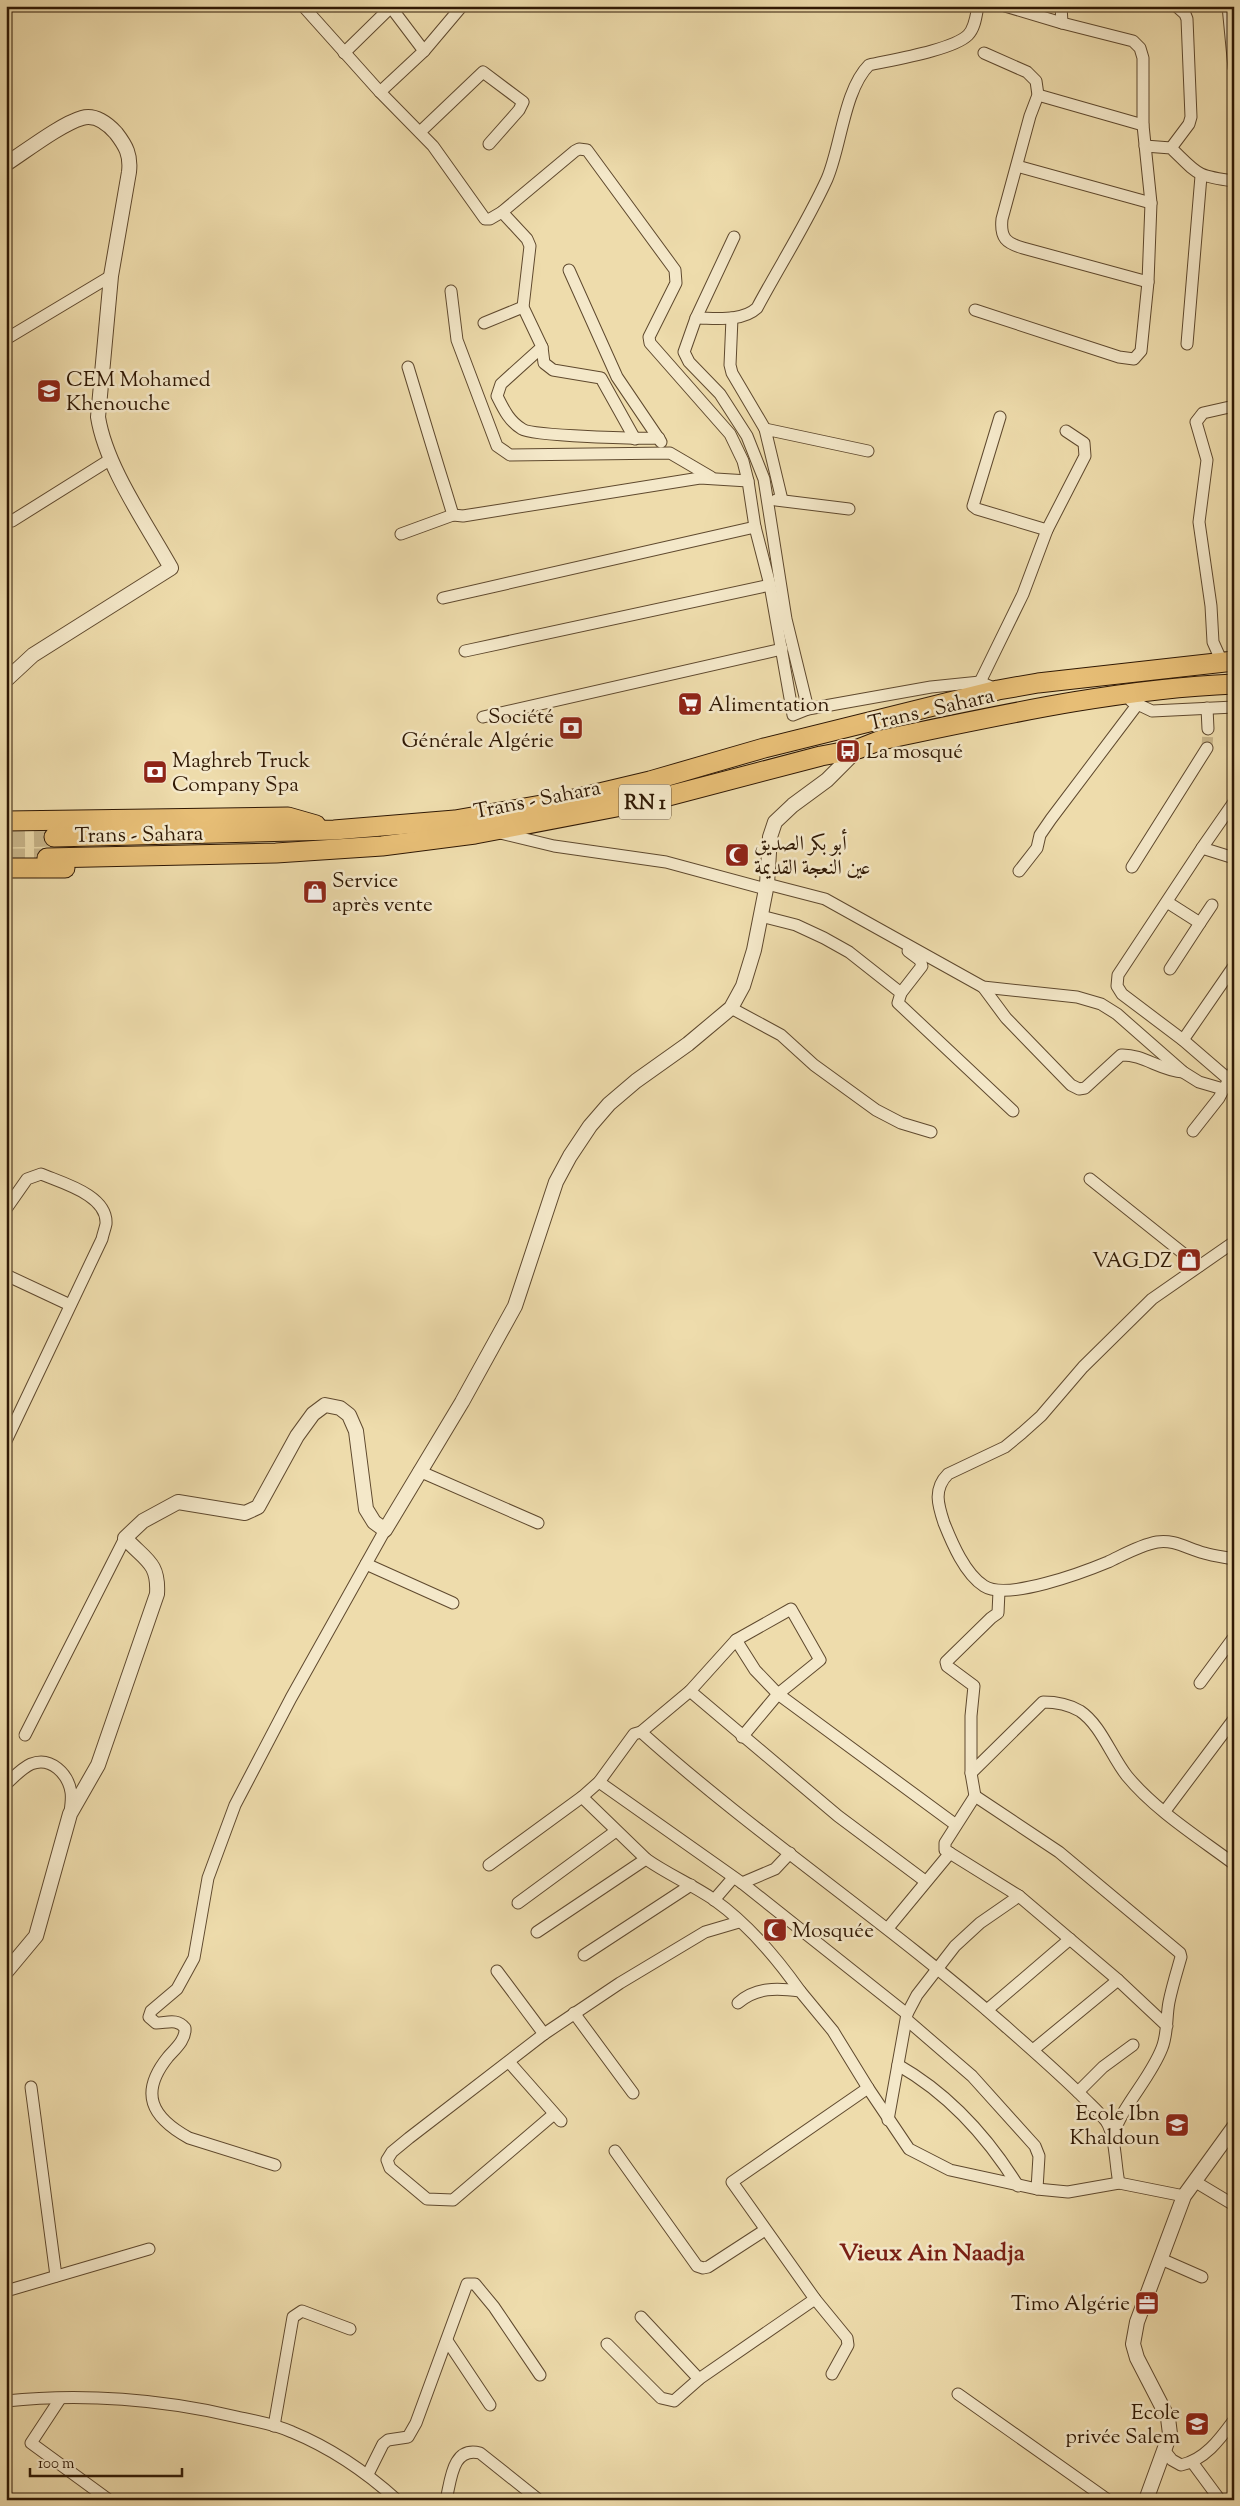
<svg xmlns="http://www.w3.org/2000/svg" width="1240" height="2506" font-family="'Sorts Mill Goudy',Amiri,serif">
  <rect width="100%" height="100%" fill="#eedcac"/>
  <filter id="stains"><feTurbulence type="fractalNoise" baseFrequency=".004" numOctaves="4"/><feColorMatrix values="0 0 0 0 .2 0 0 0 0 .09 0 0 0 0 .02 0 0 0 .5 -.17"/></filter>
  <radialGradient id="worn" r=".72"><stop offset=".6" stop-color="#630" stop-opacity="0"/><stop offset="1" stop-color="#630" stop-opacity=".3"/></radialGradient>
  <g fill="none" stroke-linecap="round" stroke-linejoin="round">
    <polyline stroke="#c8b58a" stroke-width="11" stroke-dasharray="11 5.5" stroke-linecap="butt" points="1207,748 1208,729"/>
    <g stroke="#c8b58a" stroke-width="19" stroke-dasharray="19 9" stroke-linecap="butt">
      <polyline points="6,838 54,837"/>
      <polyline points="6,858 47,858"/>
    </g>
    <defs>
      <g id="minor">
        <polyline points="303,6 380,92 433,146 485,219 490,219 502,212 575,151 579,149 587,150 675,270 676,283 649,337 650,343 730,434 743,461 748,481"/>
        <polyline points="390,6 424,51"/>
        <polyline points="1005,6 1062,23"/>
        <polyline points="1228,6 1234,68"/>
        <polyline points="344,53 392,6"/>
        <path d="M984 53 1027 72 1036 81 1038 95 1030 116 1002 219C1000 238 1006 243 1023 248L1148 282"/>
        <polyline points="380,92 424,51 462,6"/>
        <polyline points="1038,95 1143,125"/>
        <polyline points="420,132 483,72 523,102 519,110 489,144"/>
        <path d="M1145 146 1171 148C1198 174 1195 176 1234 181"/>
        <polyline points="1171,148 1189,124 1191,117 1187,19 1185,14 1176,6"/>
        <polyline points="1017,166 1151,203"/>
        <path d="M502 212 527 239 530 246 523 307 542 347 501 384 497 396C504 410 509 421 522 429 532 436 641 439 659 438"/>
        <polyline points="734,237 696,318 684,352 689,362 720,394 747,436 764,479 786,619 808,709"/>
        <polyline points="569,270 617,377 661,442"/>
        <polyline points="451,291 457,340 497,446 510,455 670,453 711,477"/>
        <polyline points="975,310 1119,357 1134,359 1141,351 1148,282 1151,203 1143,125 1143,58 1140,48 1133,41 1062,23 1061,6"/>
        <path d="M696 318C715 318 742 322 757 308 780 265 807 223 827 179 841 147 844 90 869 65 891 60 953 50 968 35 975 28 976 16 978 6"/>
        <polyline points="732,318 730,365 732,373 765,429"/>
        <polyline points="484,323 523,307"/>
        <polyline points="6,339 111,276"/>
        <polyline points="1187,344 1201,176"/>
        <polyline points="542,347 544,363 553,370 601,378 635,439"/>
        <polyline points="408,367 453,515"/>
        <polyline points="1000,417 973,506 977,509 1047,530"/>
        <polyline points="776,500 849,509"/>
        <polyline points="782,500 765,429 868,451"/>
        <polyline points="12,521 111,459"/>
        <polyline points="401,534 453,515 463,516 700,478 748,481 755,527 770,585 793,715 808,709 931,687 980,682 998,690"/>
        <polyline points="443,598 755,527"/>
        <polyline points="465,651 770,585"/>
        <polyline points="1222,662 1213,642 1211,606 1199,522 1207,460 1196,422 1203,413 1234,406"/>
        <polyline points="980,682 1023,594 1047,530 1085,456 1084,443 1066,431"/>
        <polyline points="1131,701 1152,711 1234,707"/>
        <polyline points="1207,708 1208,729"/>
        <polyline points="483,717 782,649"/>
        <polyline points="1234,802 1202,848 1234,858"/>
        <polyline points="500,833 554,846 666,862 766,889"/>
        <polyline points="1202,848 1118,975 1117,986 1122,994 1183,1040 1234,1084"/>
        <polyline points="1132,867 1207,748"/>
        <polyline points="1019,871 1037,848 1040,835 1051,819 1137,705"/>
        <polyline points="767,884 825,899 983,987 1077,997 1101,1004 1117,1014 1183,1072 1199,1082 1223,1089"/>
        <polyline points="1167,902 1200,923 1212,905"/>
        <polyline points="761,916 796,925 824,938 849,952 901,993 898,1003 1013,1111"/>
        <polyline points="1170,969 1200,923"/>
        <path d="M983 987 1006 1018 1071 1085 1079 1089 1085 1088 1121 1055C1143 1054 1161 1071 1183 1072"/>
        <polyline points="901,993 922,966 920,960 908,951"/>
        <polyline points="731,1008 781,1035 814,1065 876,1110 901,1123 931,1132"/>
        <polyline points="1183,1040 1234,966"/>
        <polyline points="1193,1131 1219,1098 1234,1070"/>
        <polyline points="1090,1179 1199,1266"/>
        <path d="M6 1209 27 1179 41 1174C62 1183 108 1195 106 1224 105 1229 103 1234 102 1239L6 1441"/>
        <path d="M1234 1242 1152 1299 1083 1367 1041 1416 1022 1433 1005 1447 948 1474C933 1489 938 1505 944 1523 952 1543 965 1574 984 1586 1007 1601 1084 1572 1108 1562 1123 1555 1140 1545 1157 1542 1174 1539 1188 1549 1204 1553 1214 1556 1224 1557 1234 1559"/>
        <polyline points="6,1275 70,1305"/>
        <polyline points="419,1471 538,1523"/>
        <polyline points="366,1564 453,1603"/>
        <polyline points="1200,1683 1234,1637"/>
        <polyline points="690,1691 838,1816 925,1881"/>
        <path d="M641 1732C757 1836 887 1922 1004 2025 1031 2049 1059 2073 1085 2099 1092 2106 1100 2113 1106 2121 1116 2136 1115 2165 1119 2183"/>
        <polyline points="25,1735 125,1538"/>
        <polyline points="742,1737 778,1694 820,1660 791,1609 736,1640 755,1670 778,1694 956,1825"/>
        <path d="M971 1773 1043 1702C1055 1702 1068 1704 1080 1711 1101 1725 1111 1756 1127 1776 1156 1811 1198 1837 1234 1864"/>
        <polyline points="599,1782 742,1883 907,2014"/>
        <path d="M6 1784C14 1777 22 1768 31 1764 51 1756 68 1774 71 1792 72 1798 71 1805 70 1812"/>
        <polyline points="975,1796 971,1773 971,1716 974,1686 947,1666 946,1662 991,1618 998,1613 999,1591"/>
        <polyline points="582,1797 646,1859"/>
        <polyline points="1165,1811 1234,1719"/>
        <polyline points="489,1865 582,1797 599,1782 634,1734 641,1732 690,1691 736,1640"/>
        <polyline points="742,1883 775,1869 790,1853"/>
        <polyline points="714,1900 733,1878"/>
        <polyline points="518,1903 616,1831"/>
        <polyline points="888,1928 950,1853"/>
        <path d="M537 1932 646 1859C667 1874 691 1884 713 1899 747 1923 776 1957 800 1991"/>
        <polyline points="584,1955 691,1885"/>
        <polyline points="497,1971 544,2034"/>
        <path d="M738 2003C756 1987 777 1988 800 1991L833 2031 868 2088"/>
        <polyline points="987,2010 1070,1939"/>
        <polyline points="574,2013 633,2093"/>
        <polyline points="907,2020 972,2076 1035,2146 1039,2156 1037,2189"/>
        <polyline points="1033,2050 1118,1980"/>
        <polyline points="509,2062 561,2121"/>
        <path d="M898 2065C949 2094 987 2136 1018 2186"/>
        <polyline points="31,2087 56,2276"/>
        <polyline points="1078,2092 1103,2067 1133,2045"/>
        <polyline points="554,2114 453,2200 427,2199 390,2168 387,2160 392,2152 409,2138 544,2034 620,1983 705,1932 739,1922"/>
        <polyline points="888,2120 907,2014 917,1995 955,1946 980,1923 1019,1896"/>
        <path d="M1113 2135C1124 2103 1150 2079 1162 2048 1168 2033 1166 2017 1169 2002 1172 1987 1177 1971 1181 1957L1180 1953 1059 1852 975 1796 945 1843V1850L1019 1896 1118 1980 1167 2026"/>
        <polyline points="615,2151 697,2266 703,2268 708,2267 765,2230"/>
        <path d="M275 2165 189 2138C151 2117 139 2093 168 2057 175 2049 186 2040 185 2028 177 2018 167 2023 156 2023L149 2017 151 2011 177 1989 194 1958 208 1878 235 1805 291 1698 385 1530"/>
        <polyline points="1194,2181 1234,2205"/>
        <polyline points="1161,2259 1202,2277"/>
        <polyline points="6,2291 149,2249"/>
        <polyline points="641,2317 699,2379"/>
        <polyline points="448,2342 490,2405"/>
        <polyline points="607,2344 661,2398 674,2401 699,2379 815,2299"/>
        <polyline points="832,2374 848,2345 847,2338 815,2299 732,2182 868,2088 909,2149 950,2170 1037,2189 1068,2192 1119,2183 1184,2196"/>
        <polyline points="958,2394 1108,2500"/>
        <polyline points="60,2399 31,2443 109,2500"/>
        <path d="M6 2401C82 2393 163 2399 237 2417 255 2421 275 2424 292 2432 331 2448 366 2472 397 2500"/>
        <polyline points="274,2426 293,2317 302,2311 350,2329"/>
        <path d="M1164 2450 1172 2460 1181 2465C1205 2460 1220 2439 1234 2420"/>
        <polyline points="1192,2462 1220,2500"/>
        <polyline points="368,2474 383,2444 388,2440 408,2437 416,2423 467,2284 475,2284 494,2307 540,2375"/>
        <path d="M446 2500C451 2480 452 2446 480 2453L539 2500"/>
      </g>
      <g id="tertiary">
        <path d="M6 164C26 151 61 124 82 118 95 114 108 124 116 133 126 146 131 155 129 172L111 276 98 417C106 467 146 523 171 568L33 655 6 680"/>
        <path d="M6 1972 36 1936 70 1814 98 1765 157 1594C159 1562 145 1560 125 1538L143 1521 178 1502 245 1513 258 1507 297 1436 313 1414 325 1405 340 1408 349 1415 356 1431 366 1509 374 1522 385 1530 462 1402 515 1306 556 1182 570 1156 590 1126 609 1104 636 1081 688 1044 731 1008 743 986 754 950 767 884 770 837 775 822 793 805 827 780 858 749"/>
        <polyline points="1146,2500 1170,2434 1168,2418 1137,2358 1133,2344 1137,2322 1184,2196 1234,2127"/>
      </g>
      <g id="trunk">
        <polyline points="6,821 288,817 316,825"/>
        <polyline points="54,837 334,830 455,820 570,800 650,781 764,748 998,690 1038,683 1234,661"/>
        <path d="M47 858 276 853 382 846 475 834 653 800 821 756 858 749 881 740C997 716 1115 689 1234 684"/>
        <polyline points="6,868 65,868"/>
      </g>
    </defs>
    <use href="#minor" stroke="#5f492e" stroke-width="13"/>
    <use href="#tertiary" stroke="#5f492e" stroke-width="16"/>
    <use href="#trunk" stroke="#2f1804" stroke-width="21"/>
    <use href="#minor" stroke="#f4e8c9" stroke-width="11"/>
    <use href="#tertiary" stroke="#f4e8c9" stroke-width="14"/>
    <use href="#trunk" stroke="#e7be76" stroke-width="19"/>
  </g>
  <defs>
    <symbol id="school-square" viewBox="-11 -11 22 22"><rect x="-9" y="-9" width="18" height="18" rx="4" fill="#8f2418" stroke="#f4e8c9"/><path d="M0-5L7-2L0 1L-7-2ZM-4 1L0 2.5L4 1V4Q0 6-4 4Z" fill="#fff"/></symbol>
    <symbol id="supermarket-square" viewBox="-11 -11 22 22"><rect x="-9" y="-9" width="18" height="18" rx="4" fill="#8f2418" stroke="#f4e8c9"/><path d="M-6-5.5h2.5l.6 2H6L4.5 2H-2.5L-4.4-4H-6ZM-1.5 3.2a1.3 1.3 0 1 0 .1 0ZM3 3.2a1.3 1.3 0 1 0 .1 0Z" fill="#fff"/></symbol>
    <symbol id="bank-square" viewBox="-11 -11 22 22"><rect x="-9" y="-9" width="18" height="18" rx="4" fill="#8f2418" stroke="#f4e8c9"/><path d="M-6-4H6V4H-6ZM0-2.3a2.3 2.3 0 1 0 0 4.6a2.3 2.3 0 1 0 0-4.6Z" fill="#fff"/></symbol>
    <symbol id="bus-square" viewBox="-11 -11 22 22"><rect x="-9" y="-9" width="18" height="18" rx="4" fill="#8f2418" stroke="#f4e8c9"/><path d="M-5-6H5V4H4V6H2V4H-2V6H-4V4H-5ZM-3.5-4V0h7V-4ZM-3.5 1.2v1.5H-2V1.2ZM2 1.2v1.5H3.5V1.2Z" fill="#fff"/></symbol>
    <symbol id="mosque-square" viewBox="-11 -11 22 22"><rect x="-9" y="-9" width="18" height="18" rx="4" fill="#8f2418" stroke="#f4e8c9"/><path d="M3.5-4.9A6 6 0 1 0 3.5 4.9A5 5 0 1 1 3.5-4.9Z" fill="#fff"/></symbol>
    <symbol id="shop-square" viewBox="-11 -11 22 22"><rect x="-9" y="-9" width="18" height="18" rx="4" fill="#8f2418" stroke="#f4e8c9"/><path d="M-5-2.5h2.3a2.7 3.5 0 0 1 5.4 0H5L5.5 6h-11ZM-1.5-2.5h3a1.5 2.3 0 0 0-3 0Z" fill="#fff"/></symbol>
    <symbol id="office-square" viewBox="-11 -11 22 22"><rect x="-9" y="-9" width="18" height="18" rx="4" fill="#8f2418" stroke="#f4e8c9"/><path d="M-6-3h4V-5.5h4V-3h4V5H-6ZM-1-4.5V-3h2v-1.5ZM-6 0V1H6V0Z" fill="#fff"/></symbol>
  </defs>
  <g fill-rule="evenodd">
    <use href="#school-square" x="35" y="377" width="28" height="28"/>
    <use href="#supermarket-square" x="676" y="690" width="28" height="28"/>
    <use href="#bank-square" x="557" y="714" width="28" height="28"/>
    <use href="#bus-square" x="834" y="737" width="28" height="28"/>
    <use href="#bank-square" x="141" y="758" width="28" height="28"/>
    <use href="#mosque-square" x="723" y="841" width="28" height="28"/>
    <use href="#shop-square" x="301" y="878" width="28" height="28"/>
    <use href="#shop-square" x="1175" y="1246" width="28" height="28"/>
    <use href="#mosque-square" x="761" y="1916" width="28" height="28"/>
    <use href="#school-square" x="1163" y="2111" width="28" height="28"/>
    <use href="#office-square" x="1133" y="2289" width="28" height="28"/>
    <use href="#school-square" x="1183" y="2410" width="28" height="28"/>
  </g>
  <g text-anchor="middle" stroke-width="5" stroke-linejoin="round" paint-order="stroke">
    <rect fill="#f4e8c9" stroke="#6a563f" stroke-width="1" x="619" y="784.5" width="52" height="35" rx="4"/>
    <g font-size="20" font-weight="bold" fill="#2f1804">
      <text x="645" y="809">RN 1</text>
    </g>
    <g font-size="21" fill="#2f1804" stroke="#f4e8c9" text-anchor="start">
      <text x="66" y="386">CEM Mohamed<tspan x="66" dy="24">Khenouche</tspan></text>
      <text x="708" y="711">Alimentation</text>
      <text x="554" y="723" text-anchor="end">Société<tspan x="554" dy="24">Générale Algérie</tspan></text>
      <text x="866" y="758">La mosqué</text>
      <text x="172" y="767">Maghreb Truck<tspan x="172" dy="24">Company Spa</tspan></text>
      <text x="754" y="850">أبو بكر الصديق<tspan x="754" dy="24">عين النعجة القديمة</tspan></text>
      <text x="332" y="887">Service<tspan x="332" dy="24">après vente</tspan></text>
      <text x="1172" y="1267" text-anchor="end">VAG_DZ</text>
      <text x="792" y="1937">Mosquée</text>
      <text x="1160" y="2120" text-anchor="end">Ecole Ibn<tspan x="1160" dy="24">Khaldoun</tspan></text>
      <text x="1130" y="2310" text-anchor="end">Timo Algérie</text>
      <text x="1180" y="2419" text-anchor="end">Ecole<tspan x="1180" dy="24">privée Salem</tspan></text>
    </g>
    <g font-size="21" fill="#2f1804" stroke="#f4e8c9">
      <text transform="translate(931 709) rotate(-13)" y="7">Trans - Sahara</text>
      <text transform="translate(537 799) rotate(-11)" y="7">Trans - Sahara</text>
      <text transform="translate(139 834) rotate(-1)" y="7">Trans - Sahara</text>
    </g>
    <g font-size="24" font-weight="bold" fill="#7a1f14" stroke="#f4e8c9">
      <text x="932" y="2260">Vieux Ain Naadja</text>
    </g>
  </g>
  <rect width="1240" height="2506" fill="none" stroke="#eedcac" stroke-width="25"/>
  <rect x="8" y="8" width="1225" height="2491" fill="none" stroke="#2f1804" stroke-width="2.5"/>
  <rect x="12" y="12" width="1215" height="2481" fill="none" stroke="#2f1804"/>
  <path d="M30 2468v8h152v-8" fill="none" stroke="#2f1804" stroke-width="2.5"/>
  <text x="38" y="2468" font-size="15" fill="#2f1804" stroke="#f4e8c9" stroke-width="4" paint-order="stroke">100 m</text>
  <rect width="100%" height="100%" filter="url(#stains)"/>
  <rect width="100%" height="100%" fill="url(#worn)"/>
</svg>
